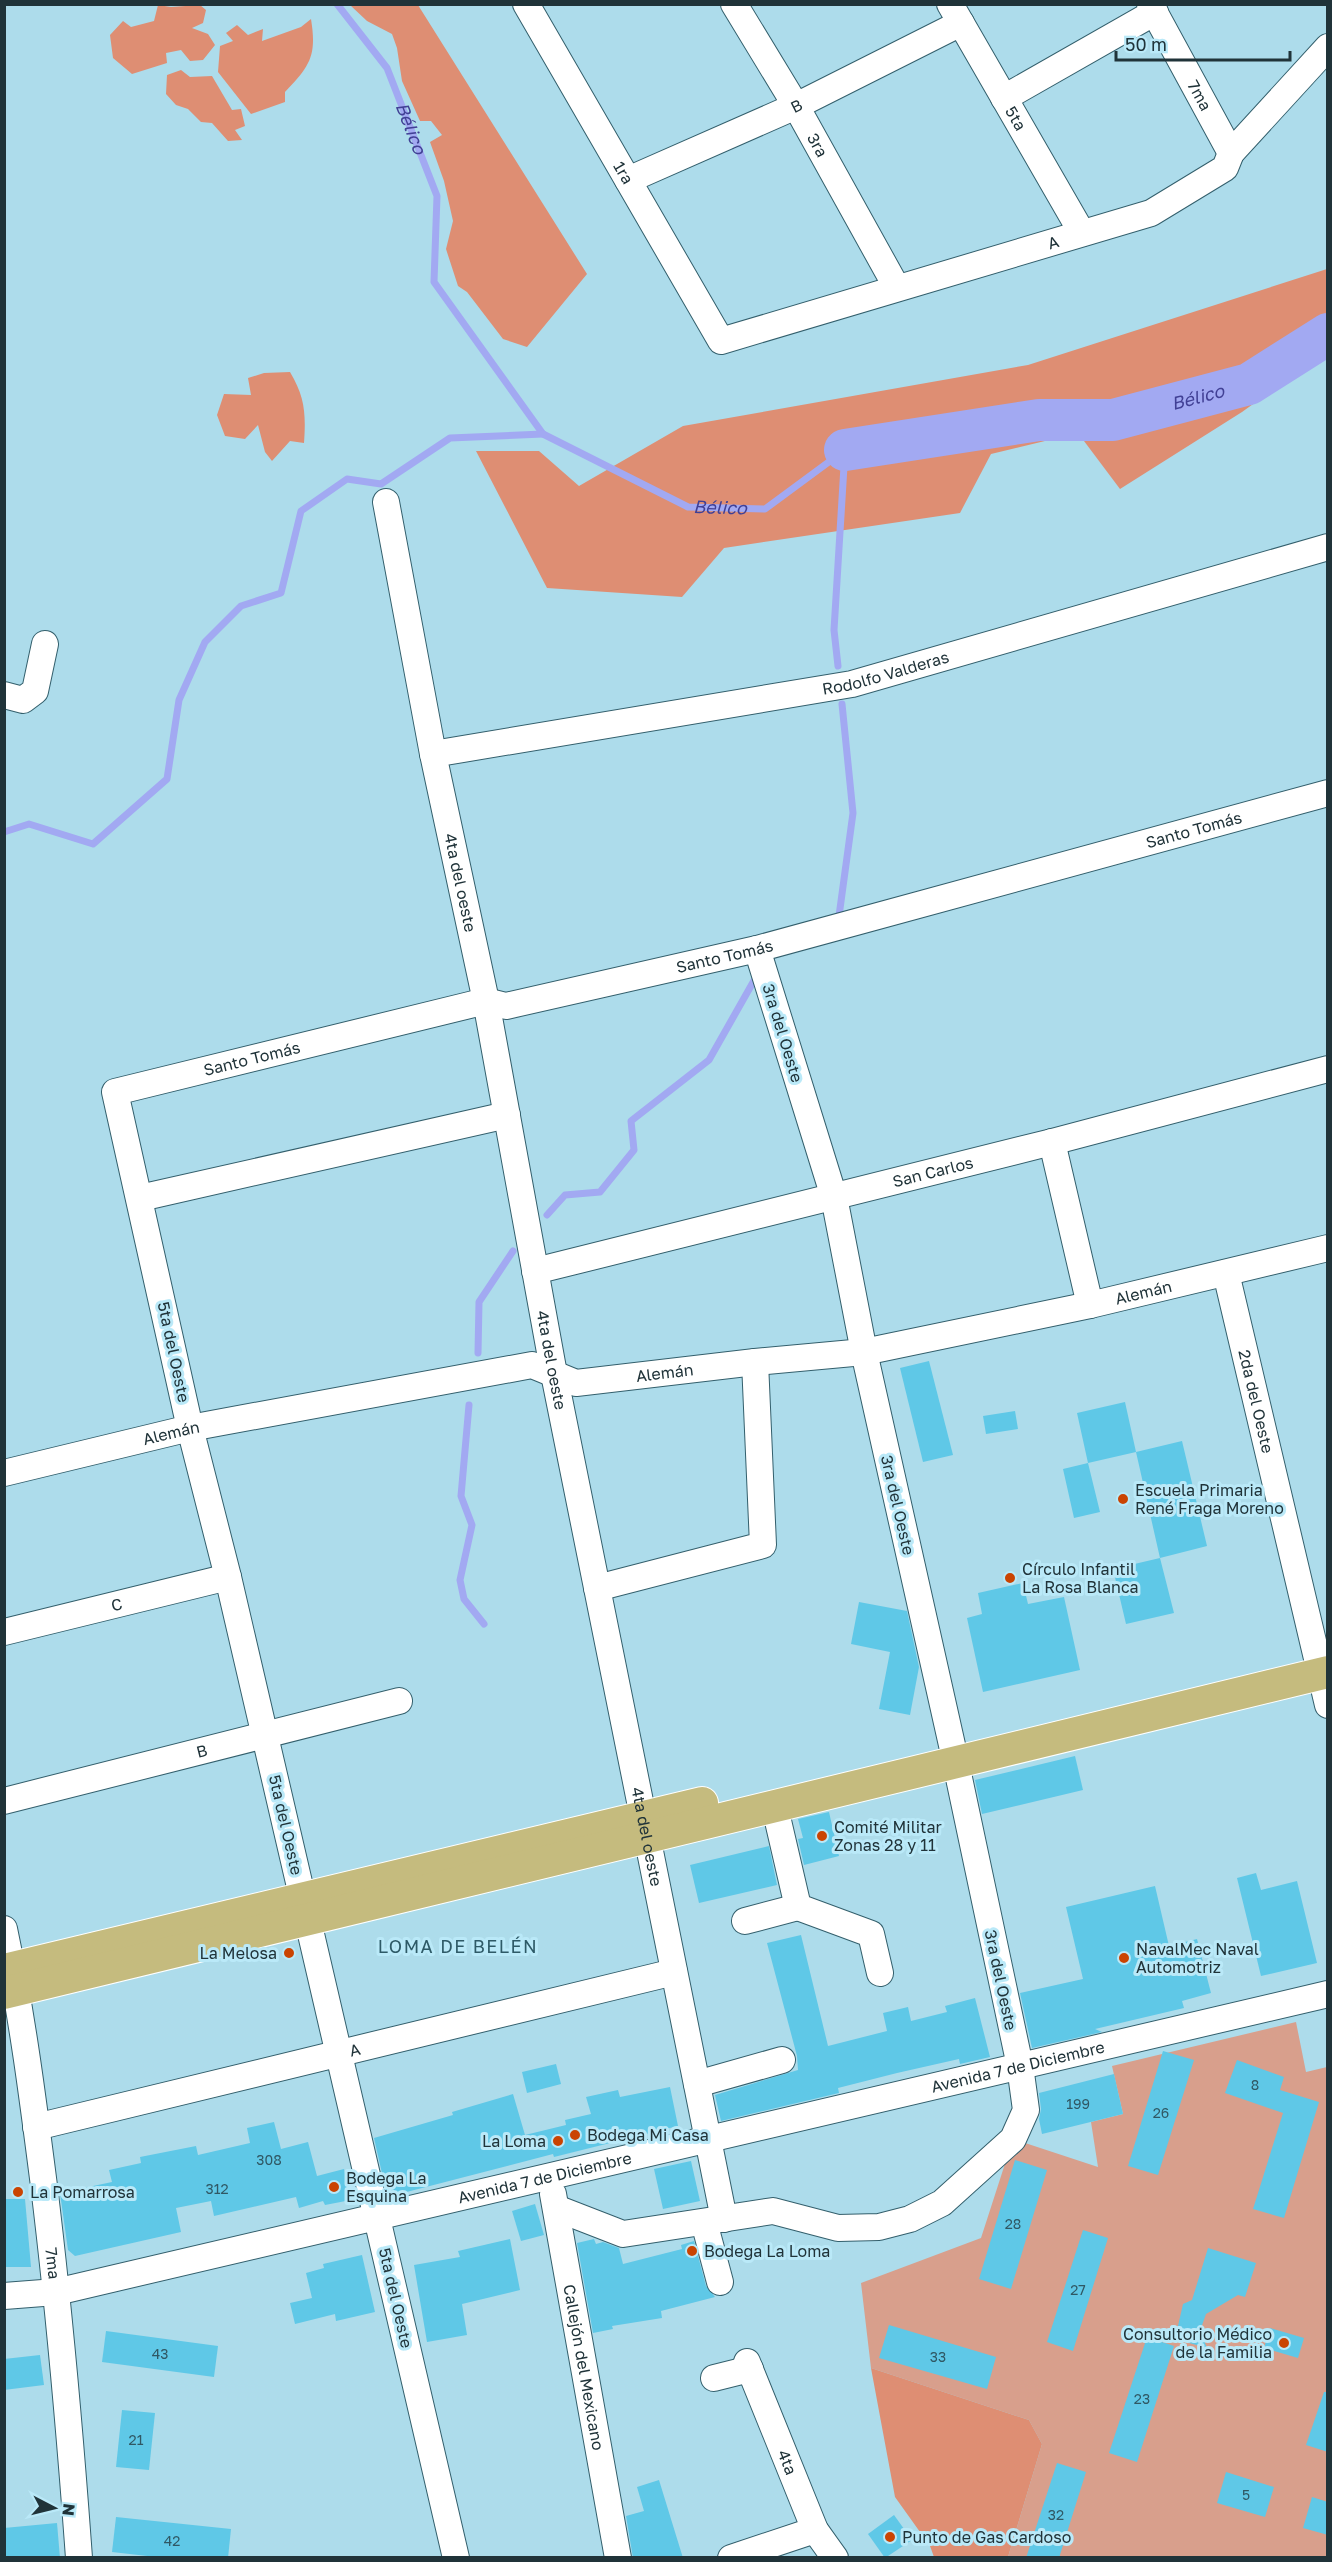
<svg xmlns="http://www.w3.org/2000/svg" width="1332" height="2562" font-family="'Golos Text',sans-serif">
  <rect width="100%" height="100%" fill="#addceb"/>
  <polygon fill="#d89f8c" points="1296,2022 1306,2072 1327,2067 1327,2557 1008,2557 1042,2444 1029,2420 871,2368 861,2283 981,2238 1013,2139 1098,2167 1091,2122 1123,2114 1112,2066"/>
  <g fill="#de8e73">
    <polygon points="158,5 171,7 200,5 206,10 203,23 192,28 208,34 215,45 203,60 190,61 181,50 166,53 167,63 132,74 113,58 110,35 123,21 131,27 154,21"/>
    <polygon points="350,5 418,5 587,274 527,347 503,339 467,292 458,286 446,249 453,221 444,181 430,142 442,135 431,121 420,121 402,81 397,48 392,34 367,21"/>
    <path d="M311 19C317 56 310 66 285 92V102L251 114 218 72 220 46 233 41 226 33 237 25 248 35 263 29 262 41 301 27Z"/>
    <polygon points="181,70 190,77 212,76 232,110 241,109 245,126 235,130 242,140 228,141 212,123 201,122 188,109 176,105 166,94 167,75"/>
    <polygon points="1327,269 1327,351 1242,412 1120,489 1078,433 991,454 960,513 724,548 682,597 547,588 476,451 539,451 579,486 683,426 1028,365"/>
    <path d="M290 372C305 397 306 414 304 443L290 441 272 461 265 452 258 425 245 439 225 436 217 415 224 394 251 395 248 378 264 373Z"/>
    <polygon points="871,2368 1029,2420 1042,2444 1008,2557 934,2557 930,2546 895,2497"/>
  </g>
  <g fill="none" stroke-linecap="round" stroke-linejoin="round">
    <g stroke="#a2a9f2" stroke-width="7">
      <path id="s1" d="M337 4 387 68 437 196 434 282 543 434 688 507 765 509 845 450"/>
      <polyline points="838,666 834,630 845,450"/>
      <polyline points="4,832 29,824 93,844 167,779 179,700 205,642 241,606 281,593 301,511 347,479 381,484 450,438 543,434"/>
      <polyline points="832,918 839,916 853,813 842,704"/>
      <polyline points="547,1215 565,1195 600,1192 634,1150 631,1121 709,1060 756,977"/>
      <polyline points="478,1353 479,1302 513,1251"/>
      <polyline points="469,1405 461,1496 472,1525 460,1580 464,1599 484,1624"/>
    </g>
    <path stroke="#a2a9f2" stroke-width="42" id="s2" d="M845 450 1039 420H1113L1249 384 1328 334"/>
  </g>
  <g fill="#5fc8e7">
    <polygon points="929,1361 953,1455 923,1462 900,1368"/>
    <polygon points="1125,1402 1136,1452 1182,1441 1207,1546 1160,1558 1174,1613 1126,1624 1113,1569 1160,1558 1136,1452 1088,1463 1100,1512 1074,1518 1063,1469 1088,1463 1077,1413"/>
    <polygon points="1015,1411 1018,1429 986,1434 983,1416"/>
    <polygon points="1023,1583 1028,1604 1064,1597 1080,1670 983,1692 967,1618 982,1614 978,1593"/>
    <polygon points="859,1602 907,1611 919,1667 910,1715 879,1709 890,1652 851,1644"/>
    <polygon points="1075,1756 1083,1790 982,1814 975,1780"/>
    <polygon points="829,1812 839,1856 804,1865 798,1839 803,1838 798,1819"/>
    <polygon points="769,1846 777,1885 699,1903 690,1865"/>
    <polygon points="1256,1873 1261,1890 1297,1881 1317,1963 1261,1976 1237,1878"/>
    <polygon points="1155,1886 1169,1946 1197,1939 1211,1993 1182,2001 1184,2008 1095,2029 1102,2032 1032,2048 1020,1993 1083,1979 1066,1907"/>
    <polygon points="801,1935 828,2046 887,2031 883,2013 908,2007 911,2021 947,2012 945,2006 975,1998 990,2057 960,2064 959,2059 897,2073 838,2088 839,2093 721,2121 715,2095 798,2070 797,2056 767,1943"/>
    <polygon points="1163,2051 1194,2060 1158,2175 1128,2166"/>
    <polygon points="1237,2060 1284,2077 1280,2090 1319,2102 1284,2218 1253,2209 1283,2113 1225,2093"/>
    <polygon points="556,2064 561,2084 527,2093 522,2072"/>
    <polygon points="1114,2074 1123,2114 1042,2134 1039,2119 1041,2109 1039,2093"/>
    <polygon points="670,2087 678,2126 554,2157 553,2154 395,2195 386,2191 374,2138 453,2115 452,2112 513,2094 525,2135 566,2125 565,2120 591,2114 586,2097 618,2090 620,2097"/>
    <polygon points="274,2122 281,2149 308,2142 317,2176 344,2169 351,2200 325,2205 323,2201 299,2208 296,2197 214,2216 211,2201 176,2208 181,2232 75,2256 68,2250 60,2193 112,2182 109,2170 141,2163 140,2157 196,2146 198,2155 250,2143 247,2128"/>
    <polygon points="1015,2160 1047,2170 1011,2289 979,2279"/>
    <polygon points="691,2161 700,2201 663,2209 654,2169"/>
    <polygon points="4,2199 25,2199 31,2267 4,2267"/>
    <polygon points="535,2204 544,2235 521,2241 512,2211"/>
    <polygon points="1083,2230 1108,2238 1073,2351 1047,2342"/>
    <polygon points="510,2239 520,2290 462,2304 467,2335 427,2342 414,2265 460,2257 458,2251"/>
    <polygon points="594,2239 596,2244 603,2242 619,2248 623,2264 682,2249 681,2245 694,2241 706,2286 715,2297 661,2311 662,2318 612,2326 613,2329 593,2333 577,2243"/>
    <polygon points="1208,2248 1256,2263 1245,2297 1238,2295 1206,2314 1200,2331 1207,2348 1175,2339 1183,2304 1192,2300"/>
    <polygon points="362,2255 375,2312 336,2321 335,2314 295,2324 290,2303 312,2298 306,2273 324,2268 323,2264"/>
    <polygon points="889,2325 996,2357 987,2389 879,2358"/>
    <polygon points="1270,2328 1304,2338 1298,2358 1264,2348"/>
    <polygon points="106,2331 218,2346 214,2377 102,2362"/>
    <polygon points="1147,2337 1174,2346 1137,2462 1109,2453"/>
    <polygon points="40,2355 44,2385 4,2390 4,2359"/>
    <polygon points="1324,2392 1328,2392 1328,2452 1306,2445"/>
    <polygon points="122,2410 155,2413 149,2470 116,2467"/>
    <polygon points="1057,2463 1086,2472 1059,2558 1026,2558"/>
    <polygon points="1226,2472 1274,2487 1265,2517 1217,2503"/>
    <polygon points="659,2480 683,2558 633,2558 626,2516 644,2511 637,2487"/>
    <polygon points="1312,2497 1328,2502 1328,2535 1303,2528"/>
    <polygon points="894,2515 912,2540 885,2558 868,2534"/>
    <polygon points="116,2517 231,2529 228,2558 165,2558 112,2552"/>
    <polygon points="57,2523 60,2558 4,2558 4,2528"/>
  </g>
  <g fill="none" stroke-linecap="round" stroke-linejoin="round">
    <defs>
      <g id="minor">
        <path id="s3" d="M526 4 721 341 1151 213 1225 168 1231 153 1328 47"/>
        <path id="s4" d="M734 4 796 106 897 288"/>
        <path id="s5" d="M950 4 1082 233"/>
        <path id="s6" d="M1150 4 1231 153"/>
        <polyline points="1004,98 1155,12"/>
        <path id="s7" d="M628 180 796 106 961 23"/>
        <path id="s8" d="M386 502 433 754 486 1001 554 1374 724 2219"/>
        <polyline points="4,695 23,700 35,691 45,644"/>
        <path id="s9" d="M433 754 852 684 1328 547"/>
        <polyline points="1052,1142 1090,1305"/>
        <polyline points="140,1198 507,1115"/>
        <path id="s10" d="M535 1271 1052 1142 1328 1069"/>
        <path id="s11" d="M1226 1273 1328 1705"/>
        <path id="s12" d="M4 1473 190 1428 532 1365 576 1383 755 1362 864 1352 1090 1305 1328 1248"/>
        <polyline points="597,1588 763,1545 755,1362"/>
        <path id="s13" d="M4 1632 228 1577"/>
        <path id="s14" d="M4 1801 399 1701"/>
        <polyline points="775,1808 798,1907 871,1934 880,1973"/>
        <polyline points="745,1921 798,1907"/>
        <path id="s15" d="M4 1929C22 2014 33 2100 44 2186 59 2309 70 2433 79 2558"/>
        <polyline points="697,2084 782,2060"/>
        <path id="s16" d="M36 2127 674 1972"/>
        <path id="s17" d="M553 2194 618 2558"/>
        <polyline points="556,2208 623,2234 773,2211 838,2228 879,2227 910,2219 942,2203 1013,2139 1026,2110 1020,2066 952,1745 864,1352 834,1197 757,949"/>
        <polyline points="704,2222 720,2282"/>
        <path id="s18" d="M4 2296 56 2292 1328 1994"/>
        <path id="s19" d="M747 2362 815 2530 835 2558"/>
        <polyline points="714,2378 750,2369"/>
        <path id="s20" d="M456 2558 228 1577 190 1428 115 1092 486 1001 506 1006 757 949 1328 793"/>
        <polyline points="731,2558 815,2530"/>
      </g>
      <g id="major">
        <polyline points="4,1970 702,1803"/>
        <polyline points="4,1993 1328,1672"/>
      </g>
    </defs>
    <use href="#minor" stroke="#335f6c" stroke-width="28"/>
    <use href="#major" stroke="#fff" stroke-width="34"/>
    <use href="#minor" stroke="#fff" stroke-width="26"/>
    <use href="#major" stroke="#c5bb7e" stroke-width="32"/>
  </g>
  <g fill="#ca4402" stroke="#bae9f8" stroke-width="2">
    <circle cx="1123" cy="1499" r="6"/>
    <circle cx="1010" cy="1578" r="6"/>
    <circle cx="822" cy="1836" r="6"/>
    <circle cx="289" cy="1953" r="6"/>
    <circle cx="1124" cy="1958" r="6"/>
    <circle cx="575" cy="2135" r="6"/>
    <circle cx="558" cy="2141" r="6"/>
    <circle cx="334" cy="2187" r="6"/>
    <circle cx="18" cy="2192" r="6"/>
    <circle cx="692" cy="2251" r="6"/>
    <circle cx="1284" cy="2343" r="6"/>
    <circle cx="890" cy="2537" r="6"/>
  </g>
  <g text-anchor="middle" stroke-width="6" stroke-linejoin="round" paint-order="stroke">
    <g font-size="14" fill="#305864">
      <text x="1255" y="2090">8</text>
      <text x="1078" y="2109">199</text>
      <text x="1161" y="2118">26</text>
      <text x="269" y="2165">308</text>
      <text x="217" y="2194">312</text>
      <text x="1013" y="2229">28</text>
      <text x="1078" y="2295">27</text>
      <text x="160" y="2359">43</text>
      <text x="938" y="2362">33</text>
      <text x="1142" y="2404">23</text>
      <text x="136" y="2445">21</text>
      <text x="1246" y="2500">5</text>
      <text x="1056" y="2520">32</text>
      <text x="172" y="2546">42</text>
    </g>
    <g font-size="16" fill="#203339" stroke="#bae9f8">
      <text dy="6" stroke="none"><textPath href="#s6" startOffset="104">7ma</textPath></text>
      <text dy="6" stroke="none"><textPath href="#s7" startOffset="184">B</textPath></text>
      <text dy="6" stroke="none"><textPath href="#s5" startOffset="132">5ta</textPath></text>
      <text dy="6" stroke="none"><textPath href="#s4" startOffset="164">3ra</textPath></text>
      <text dy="6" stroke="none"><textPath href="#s3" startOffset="195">1ra</textPath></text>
      <text dy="6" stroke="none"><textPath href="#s3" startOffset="736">A</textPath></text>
      <text dy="6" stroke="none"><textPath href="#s9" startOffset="460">Rodolfo Valderas</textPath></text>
      <text dy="6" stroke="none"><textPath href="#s20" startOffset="2618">Santo Tomás</textPath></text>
      <text dy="6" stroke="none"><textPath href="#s8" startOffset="388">4ta del oeste</textPath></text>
      <text dy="6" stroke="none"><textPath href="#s20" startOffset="2132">Santo Tomás</textPath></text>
      <text transform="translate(783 1033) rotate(73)" y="6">3ra del Oeste</text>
      <text dy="6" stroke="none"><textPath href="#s20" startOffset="1646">Santo Tomás</textPath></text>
      <text dy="6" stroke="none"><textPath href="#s10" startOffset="410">San Carlos</textPath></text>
      <text dy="6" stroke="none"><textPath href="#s12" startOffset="1162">Alemán</textPath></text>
      <text transform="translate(174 1352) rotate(78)" y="6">5ta del Oeste</text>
      <text dy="6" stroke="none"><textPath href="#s8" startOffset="874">4ta del oeste</textPath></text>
      <text dy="6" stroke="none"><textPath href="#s12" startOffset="676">Alemán</textPath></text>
      <text dy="6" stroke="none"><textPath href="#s11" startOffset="132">2da del Oeste</textPath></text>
      <text dy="6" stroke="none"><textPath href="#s12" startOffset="172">Alemán</textPath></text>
      <text transform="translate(898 1505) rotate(77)" y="6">3ra del Oeste</text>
      <text dy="6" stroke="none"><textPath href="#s13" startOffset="116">C</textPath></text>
      <text dy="6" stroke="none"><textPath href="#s14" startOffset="204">B</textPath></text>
      <text transform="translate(286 1825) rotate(77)" y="6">5ta del Oeste</text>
      <text dy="6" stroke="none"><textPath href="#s8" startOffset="1360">4ta del oeste</textPath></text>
      <text transform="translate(1001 1980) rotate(78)" y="6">3ra del Oeste</text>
      <text dy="6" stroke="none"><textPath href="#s16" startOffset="328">A</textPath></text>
      <text dy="6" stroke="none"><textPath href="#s18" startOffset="1040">Avenida 7 de Diciembre</textPath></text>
      <text dy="6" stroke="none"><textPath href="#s18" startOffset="554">Avenida 7 de Diciembre</textPath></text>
      <text dy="6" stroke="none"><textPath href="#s15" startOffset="338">7ma</textPath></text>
      <text transform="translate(396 2298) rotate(77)" y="6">5ta del Oeste</text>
      <text dy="6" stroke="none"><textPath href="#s17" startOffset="176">Callejón del Mexicano</textPath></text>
      <text dy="6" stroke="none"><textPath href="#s19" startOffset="108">4ta</textPath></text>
    </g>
    <g font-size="16" fill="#203339" stroke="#bae9f8" text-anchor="start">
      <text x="1135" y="1496">Escuela Primaria<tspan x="1135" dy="18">René Fraga Moreno</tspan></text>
      <text x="1022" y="1575">Círculo Infantil<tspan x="1022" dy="18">La Rosa Blanca</tspan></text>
      <text x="834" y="1833">Comité Militar<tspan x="834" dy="18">Zonas 28 y 11</tspan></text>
      <text x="1136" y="1955">NavalMec Naval<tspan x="1136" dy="18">Automotriz</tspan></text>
      <text x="277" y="1959" text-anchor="end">La Melosa</text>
      <text x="587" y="2141">Bodega Mi Casa</text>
      <text x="546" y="2147" text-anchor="end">La Loma</text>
      <text x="346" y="2184">Bodega La<tspan x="346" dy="18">Esquina</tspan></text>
      <text x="30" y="2198">La Pomarrosa</text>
      <text x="704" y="2257">Bodega La Loma</text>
      <text x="1272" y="2340" text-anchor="end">Consultorio Médico<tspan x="1272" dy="18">de la Familia</tspan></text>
      <text x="902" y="2543">Punto de Gas Cardoso</text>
    </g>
    <g font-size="18" font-style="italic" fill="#414095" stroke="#bae9f8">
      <text dy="6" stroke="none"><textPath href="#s1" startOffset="146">Bélico</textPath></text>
      <text dy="6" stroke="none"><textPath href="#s2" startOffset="358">Bélico</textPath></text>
      <text dy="6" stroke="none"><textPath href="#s1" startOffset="686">Bélico</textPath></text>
    </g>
    <g font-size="18" letter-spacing="1.5" fill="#2e5a67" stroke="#bae9f8">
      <text x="458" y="1953">LOMA DE BELÉN</text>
    </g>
  </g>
  <rect width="1332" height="2562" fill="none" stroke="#203339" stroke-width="12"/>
  <g transform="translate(54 2508) rotate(97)" stroke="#bae9f8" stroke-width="4.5" paint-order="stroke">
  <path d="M0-4.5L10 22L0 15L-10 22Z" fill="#203339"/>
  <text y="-9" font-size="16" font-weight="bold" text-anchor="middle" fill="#203339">N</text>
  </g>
  <path d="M1116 51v9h174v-9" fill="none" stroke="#203339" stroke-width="3"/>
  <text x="1125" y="51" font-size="18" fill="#203339" stroke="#bae9f8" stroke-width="4.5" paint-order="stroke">50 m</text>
</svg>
